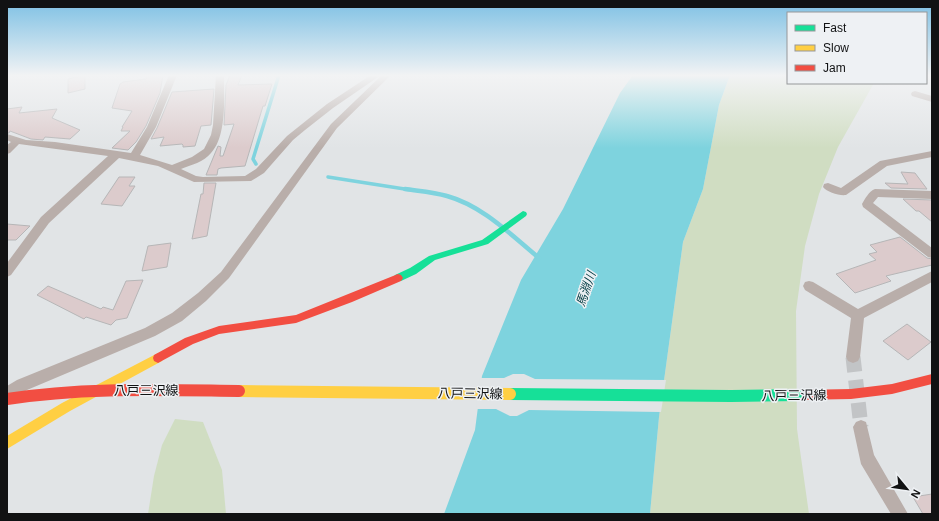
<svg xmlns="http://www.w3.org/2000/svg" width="939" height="521" font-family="Arial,'Noto Sans JP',sans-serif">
  <rect width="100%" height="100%" fill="#e1e4e6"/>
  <g fill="#d0ddc2">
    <polygon points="730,75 788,75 788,83 874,83 838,147 819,194 805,246 796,311 797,429 809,514 650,514 659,417 683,242 703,189 719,105"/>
    <polygon points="175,419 203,422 222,470 226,514 148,514 154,476 162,445"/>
  </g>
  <polygon fill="#7ed3de" points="633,75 730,75 719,105 703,189 683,242 659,417 650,514 444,514 475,430 482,376 521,280 563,209 620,93"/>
  <polygon fill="#e1e4e6" points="513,374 524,374 535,379 666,380 661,412 529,410 517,416 510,416 496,409 476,409 480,378 504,378"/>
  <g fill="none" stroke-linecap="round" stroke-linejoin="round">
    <g stroke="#7ed3de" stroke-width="3.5">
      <polyline points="256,164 253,159 279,75"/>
      <polyline points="328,177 411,190"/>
    </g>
    <path stroke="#7ed3de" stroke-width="4.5" d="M405 189C419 191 434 192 447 196 483 206 511 235 539 258"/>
  </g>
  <g fill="#dccbcc" stroke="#b6b6b7">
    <polygon points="85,75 85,89 68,93 68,79"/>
    <polygon points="147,75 163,75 160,93 146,126 136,142 128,150 112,148 130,131 121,131 123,127 122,127 132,111 112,108 120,84 123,82 146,79"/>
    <polygon points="230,75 242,75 238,85 272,84 265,106 263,106 245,166 221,168 218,169 217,175 206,175 218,146 221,147 220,156 223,156 234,124 224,125 226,85"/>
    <polygon points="214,89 211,125 201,126 195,146 183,147 183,145 182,144 160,146 164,137 151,139 157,128 172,92"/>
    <polygon points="22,107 19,113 57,109 52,118 80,130 70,139 45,137 43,140 31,139 10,131 9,133 7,133 7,109"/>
    <polygon points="901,172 915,173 927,189 891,188 885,183 908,184"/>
    <polygon points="119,177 135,177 129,186 135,186 122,206 101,204"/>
    <polygon points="204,183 216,183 207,236 192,239 201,194 203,194"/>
    <polygon points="903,199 932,200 932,222 919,211 916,211"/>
    <polygon points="7,224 30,226 16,240 7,240"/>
    <polygon points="900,237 927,258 932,259 932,265 886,276 891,281 855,293 836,274 876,260 869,254 877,252 870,245"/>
    <polygon points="171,243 167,267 142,271 148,246"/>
    <polygon points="143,280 127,318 116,320 111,325 86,317 84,319 37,295 48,286 101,309 103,307 113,310 126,281"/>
    <polygon points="907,324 931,342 908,360 883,341"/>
    <polygon points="932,494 932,514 923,514 913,497"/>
  </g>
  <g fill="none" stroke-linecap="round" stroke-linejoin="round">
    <polyline stroke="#c2c4c6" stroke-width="15" stroke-dasharray="15 8" stroke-linecap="butt" points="853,357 861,427"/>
    <g fill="#b9aeaa" fill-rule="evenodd">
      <path d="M169 75H177L156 127 140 155 172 165 192 157 204 149 211 135 213 125 216 75H224C224 97 227 136 211 153 204 162 191 165 181 169L196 176 203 177 245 176 256 169 287 136 327 104 371 75H381L333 108 305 130 293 140 264 173 251 181 194 182 158 166 119 158 49 223 11 275 7 277V263L41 217 108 156 19 144 10 153 7 154V145L11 142 7 140V134L26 140 55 142 131 153 147 127Z"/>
      <polygon points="382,75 391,75 337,128 229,278 206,301 182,321 155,336 27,390 11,399 7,397 7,386 17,380 145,328 172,313 198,293 221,272 331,124"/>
      <polygon points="915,91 932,96 932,102 912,96 911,94 912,92"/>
      <path d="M932 151V157L887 166 846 195C839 196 827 192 823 187L824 184 828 183 841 188 880 161Z"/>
      <path d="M875 189 932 191V199L878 197 873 203 932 248V258L928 257 863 207 862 204C865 199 869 191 875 189Z"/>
      <polygon points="932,271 932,282 864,318 860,357 858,361 853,363 848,361 846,357 851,318 805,290 803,286 805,282 809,281 813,282 858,309"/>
      <polygon points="861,420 866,422 874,455 908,514 891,514 861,464 853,427 856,422"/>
    </g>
    <polygon fill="#16e098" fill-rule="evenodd" points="523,211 526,212 527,214 526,216 488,244 435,260 416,274 401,281 395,281 393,278 395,275 410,268 429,256 482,240"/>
    <polygon fill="#ffcf43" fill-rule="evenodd" points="158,353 162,355 163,358 162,361 70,411 7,449 7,436 62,403"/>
    <g fill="#f24e42" fill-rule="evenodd">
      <polygon points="398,274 401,275 403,278 401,281 352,302 296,323 219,334 193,344 158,363 154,361 153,358 154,355 185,338 219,326 296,315"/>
      <polygon points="932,374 932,384 892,394 851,399 798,400 794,399 793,395 794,391 798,390 851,389 892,384"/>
    </g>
    <polyline stroke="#16e098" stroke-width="12" points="510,394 731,396 798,395"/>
    <polyline stroke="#ffcf43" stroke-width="12" points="239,391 510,394"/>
    <path stroke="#f24e42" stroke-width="12" d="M7 399C84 387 161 390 239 391"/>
  </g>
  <linearGradient id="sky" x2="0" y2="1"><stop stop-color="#7dc0e4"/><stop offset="0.51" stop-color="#f2f3f4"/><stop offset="1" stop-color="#f2f3f4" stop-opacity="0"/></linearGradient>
  <rect width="939" height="148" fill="url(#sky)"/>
  <g text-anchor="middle" stroke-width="3" stroke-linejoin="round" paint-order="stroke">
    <g font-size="12" font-style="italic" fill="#003b42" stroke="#eef1f4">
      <text transform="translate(586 289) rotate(-71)" y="4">馬淵川</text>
    </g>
    <g font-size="13" fill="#111213" stroke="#eef1f4">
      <text x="146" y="395">八戸三沢線</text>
      <text transform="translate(470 393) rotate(1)" y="5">八戸三沢線</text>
      <text transform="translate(794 395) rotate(-1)" y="5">八戸三沢線</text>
    </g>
  </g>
  <rect width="939" height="521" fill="none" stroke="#111213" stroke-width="16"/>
  <rect x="787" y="12" width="140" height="72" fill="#eef1f4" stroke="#96989a"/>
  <rect x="795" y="25" width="20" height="6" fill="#16e098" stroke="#96989a"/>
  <text x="823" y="32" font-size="12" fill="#111213">Fast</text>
  <rect x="795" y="45" width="20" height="6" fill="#ffcf43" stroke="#96989a"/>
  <text x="823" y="52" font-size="12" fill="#111213">Slow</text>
  <rect x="795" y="65" width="20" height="6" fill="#f24e42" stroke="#96989a"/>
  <text x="823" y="72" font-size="12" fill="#111213">Jam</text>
  <g transform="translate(907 489) rotate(119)" stroke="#eef1f4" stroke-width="3" paint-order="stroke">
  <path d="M0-3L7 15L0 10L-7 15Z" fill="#111213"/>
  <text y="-6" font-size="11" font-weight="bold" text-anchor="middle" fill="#111213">N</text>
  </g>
</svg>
